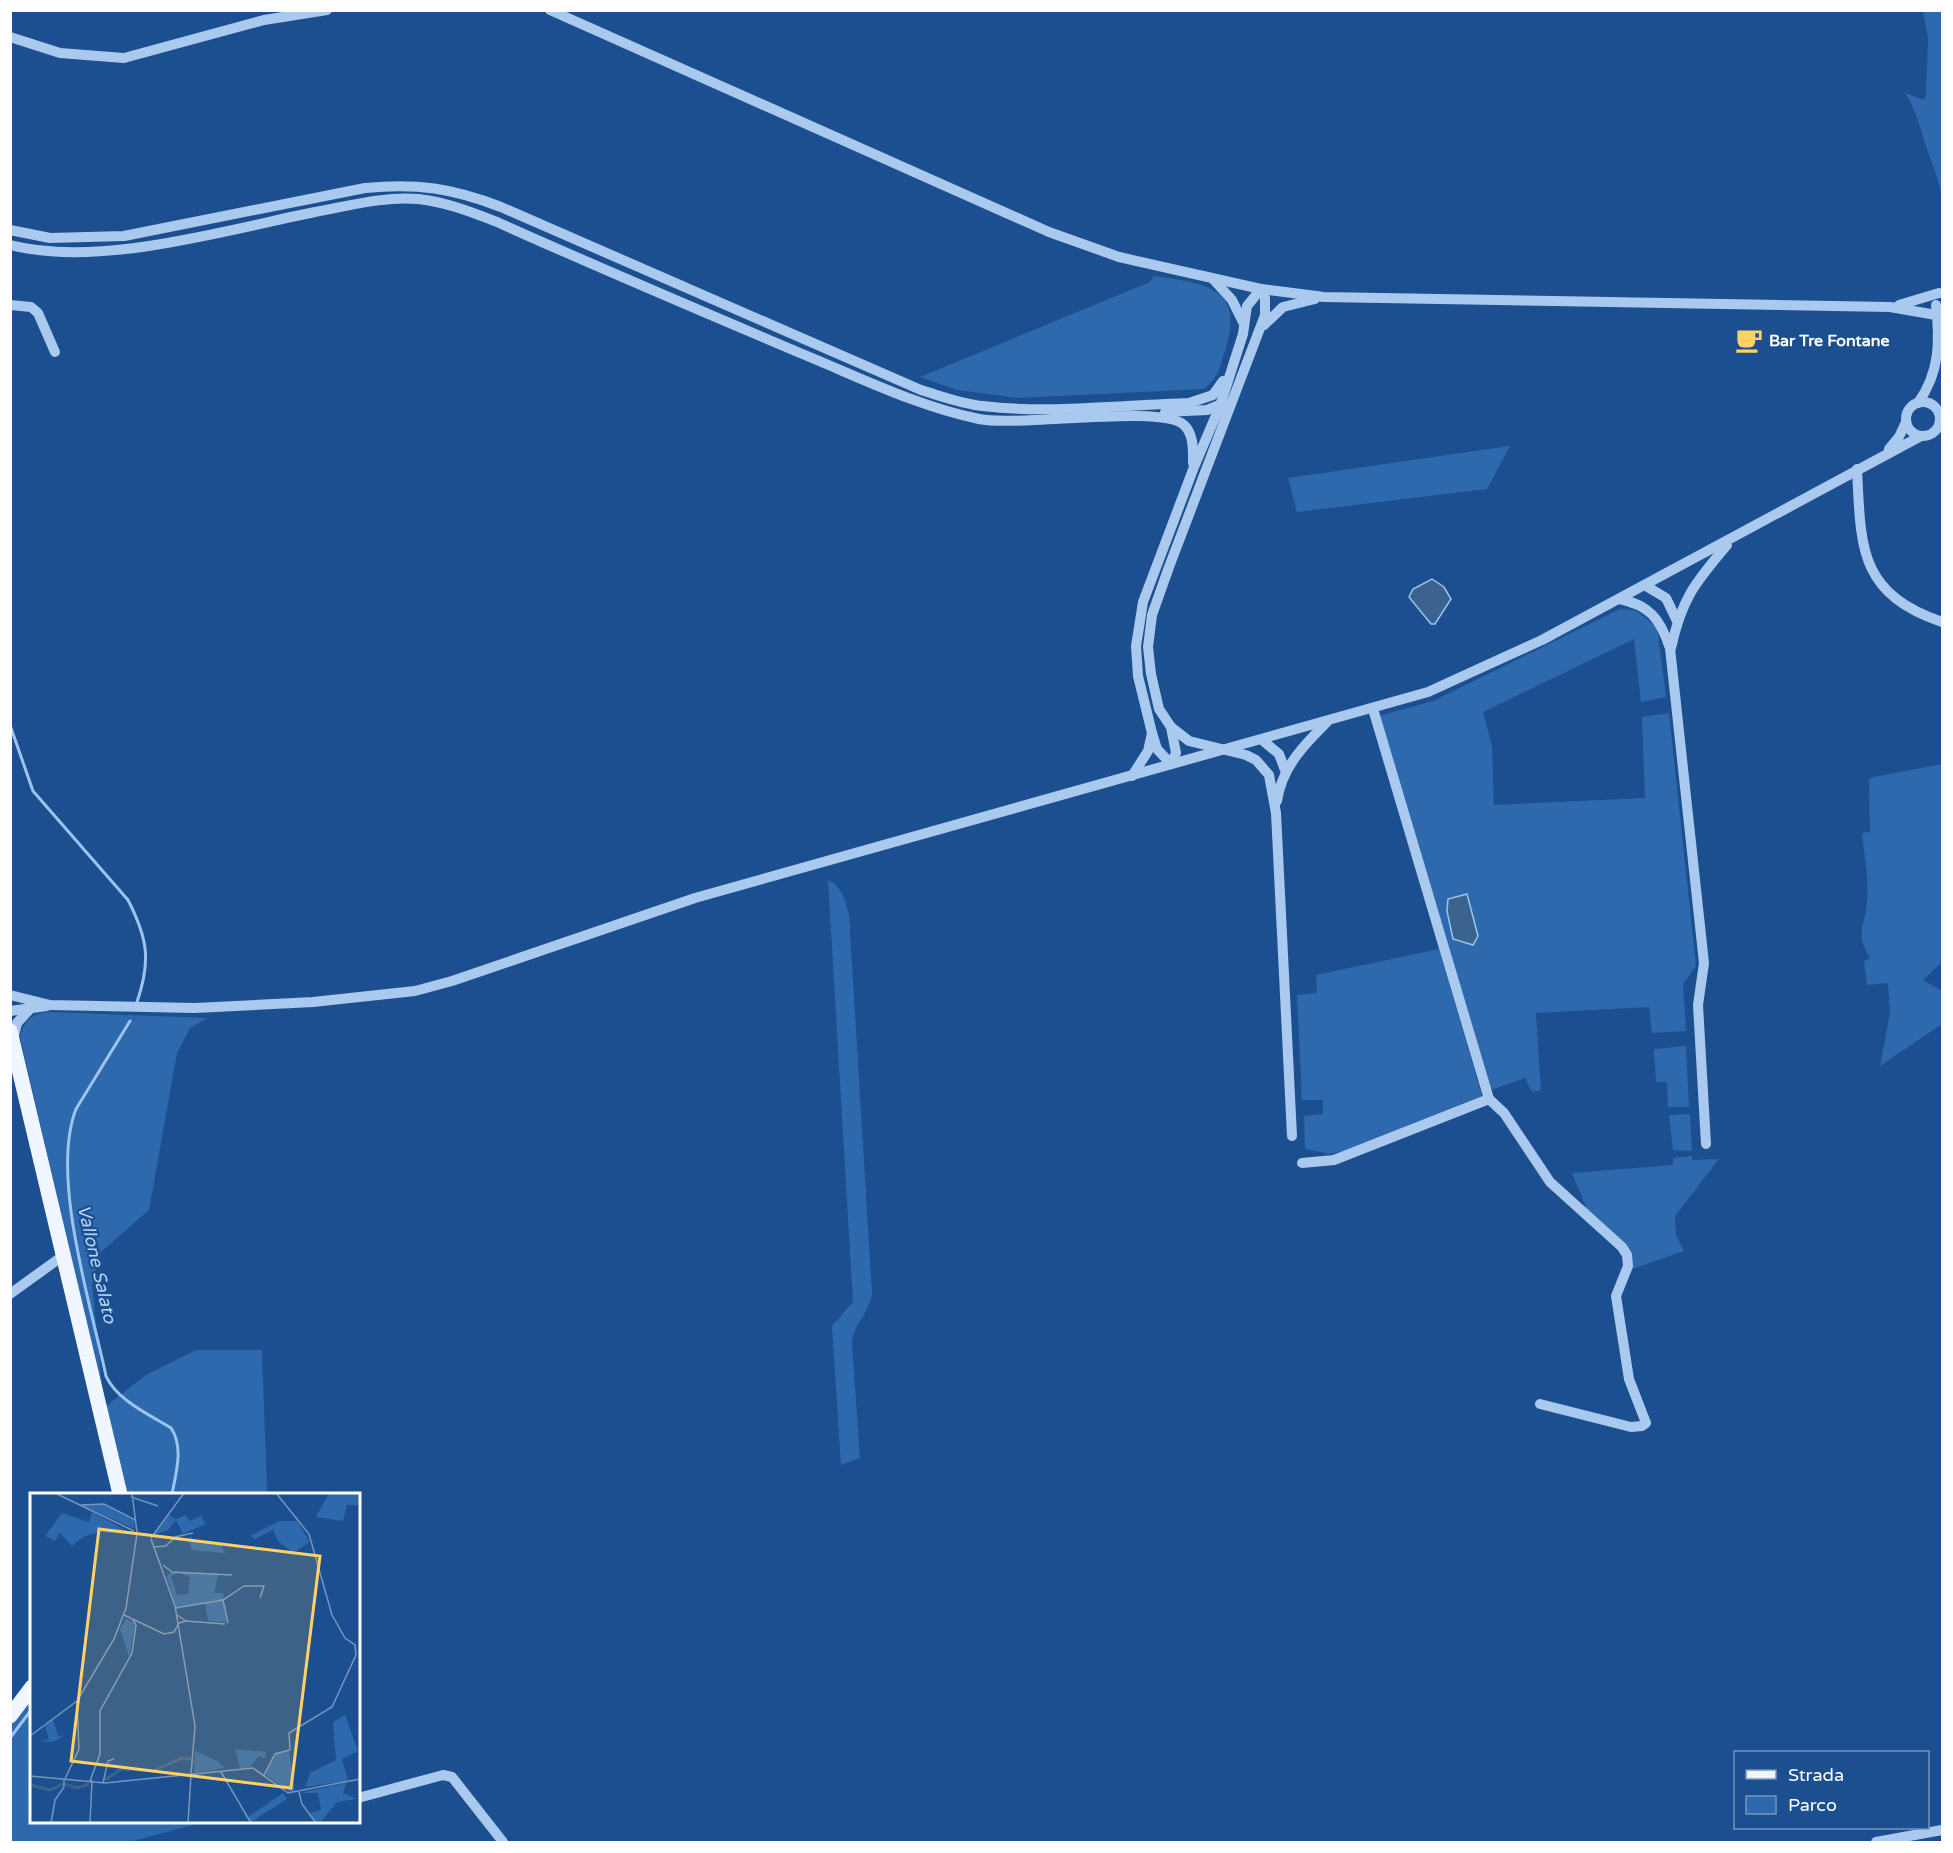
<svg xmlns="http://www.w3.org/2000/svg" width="1953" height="1853" font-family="'Varela Round',sans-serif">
  <rect width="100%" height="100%" fill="#1b4f8f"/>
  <g fill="#2e69ad">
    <path d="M1923 11H1942V198C1939 180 1933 166 1927 149 1920 129 1917 111 1905 93L1924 100 1926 95 1928 38Z"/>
    <path d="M1154 276C1204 283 1246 287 1225 350 1220 366 1218 380 1203 389L1018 398 957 390 920 377 1150 282Z"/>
    <polygon points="1510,446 1487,489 1297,512 1288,478"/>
    <polygon points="1620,609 1635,610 1657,627 1666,697 1641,702 1634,639 1483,712 1492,746 1494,805 1645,798 1642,717 1669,713 1696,966 1683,984 1686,1031 1652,1033 1649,1007 1536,1013 1541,1090 1532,1092 1525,1078 1488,1091 1379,716 1433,701"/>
    <path d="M1942 764V962L1923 980 1942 991V1024L1880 1066 1890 1013 1888 983 1867 985 1864 961 1870 958C1854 932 1866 926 1867 900 1869 878 1864 854 1862 833L1870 832 1869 778Z"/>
    <path d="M828 880C842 886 845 900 849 914L872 1294C869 1314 853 1324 852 1344L860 1458 841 1465 832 1326 853 1302Z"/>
    <polygon points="1439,949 1482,1096 1346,1150 1330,1154 1305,1149 1304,1116 1323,1114 1323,1100 1302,1100 1297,995 1317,993 1316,975"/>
    <path d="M48 1012 208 1018 190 1028 177 1053 149 1210 101 1252 92 1284 103 1395 20 1037C25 1019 30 1015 48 1012Z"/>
    <polygon points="1686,1046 1689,1107 1668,1107 1667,1082 1656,1082 1654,1049"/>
    <polygon points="1690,1114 1692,1151 1673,1150 1669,1115"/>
    <polygon points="1692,1156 1692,1160 1719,1159 1675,1216 1676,1235 1684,1251 1632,1269 1589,1214 1572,1173 1673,1165 1673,1158"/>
    <polygon points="196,1350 262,1350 267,1494 128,1494 106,1406 146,1375"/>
    <polygon points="31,1697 32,1822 204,1822 129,1842 11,1842 11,1726"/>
  </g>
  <g fill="#3c6290" stroke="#9cc4f0" stroke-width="1.5">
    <polygon points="1432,579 1444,587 1451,599 1435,624 1431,624 1409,597 1413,589"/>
    <polygon points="1467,894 1478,936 1473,945 1453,939 1447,911 1448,899"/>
  </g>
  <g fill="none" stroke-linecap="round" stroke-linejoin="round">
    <g stroke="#9cc4f0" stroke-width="3">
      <polyline points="10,601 10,622"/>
      <path d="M10 725 33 791 128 900C148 939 151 961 137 1002"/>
      <path d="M130 1021 76 1109C50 1176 91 1305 106 1376 117 1400 148 1414 171 1428 184 1447 176 1473 172 1494"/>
      <polyline points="10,1738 32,1709"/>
    </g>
    <g stroke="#a9c9ee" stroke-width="10">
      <polyline points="550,10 1049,232 1119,257 1261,289 1324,297 1890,307 1942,316"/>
      <polyline points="10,37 60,53 124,58 264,20 327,10"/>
      <path d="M10 230 50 238 124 236 365 188C417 183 452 188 501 207L921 390C941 396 962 404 983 406 1049 414 1123 405 1189 403L1213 395 1223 381"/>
      <path d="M10 245C100 268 225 230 315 212 349 206 384 196 418 199 446 202 471 212 497 222 597 267 699 310 800 353 859 377 916 406 979 419 1019 427 1163 404 1184 425 1194 434 1193 451 1193 463"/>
      <polyline points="1213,279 1232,300 1243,322"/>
      <polyline points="10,305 31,307 38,313 55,352"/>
      <polyline points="1899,305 1939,293"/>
      <polyline points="1264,325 1283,307 1315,299"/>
      <circle cx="1923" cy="419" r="17"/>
      <path d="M1918 403C1940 372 1940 341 1936 305"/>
      <polyline points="1165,412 1207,410 1222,404"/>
      <polyline points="1889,449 1899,437 1906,422"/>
      <path d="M1857 469C1861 547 1858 593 1942 622"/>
      <polyline points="1646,586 1666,598 1677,621"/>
      <path d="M1619 599C1650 605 1660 619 1670 648L1704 963 1698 1005 1706 1144"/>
      <path d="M1671 648C1682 598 1695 583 1727 545"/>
      <polyline points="1373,709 1489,1099 1504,1113 1550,1182 1622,1247 1627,1255 1628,1266 1616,1296 1629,1379 1646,1423 1642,1426 1631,1427 1540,1404"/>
      <polyline points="1152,733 1157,749 1171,764 1176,753 1171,727"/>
      <polyline points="1262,740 1279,754 1285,770"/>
      <polyline points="1132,776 1148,751 1152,733 1138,676 1136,646 1143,602 1194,467 1220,406 1243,334 1247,306 1261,289 1265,298 1265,315 1169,567 1152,615 1148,647 1151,674 1159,709 1171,727 1189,741 1246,755 1256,760 1269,775 1276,813 1292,1136"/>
      <path d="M1277 801C1282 767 1304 745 1327 722"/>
      <polyline points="10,995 50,1005 195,1008 313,1002 415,991 452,981 695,898 1428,692 1542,640 1921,436"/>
      <polyline points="10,1011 47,1006"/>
      <polyline points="13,1040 17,1023 29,1010"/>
      <polyline points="1302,1163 1334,1160 1489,1099"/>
      <polyline points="10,1294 64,1255"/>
      <polyline points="358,1798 443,1775 452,1777 503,1842"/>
      <polyline points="1876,1842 1942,1830"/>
    </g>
    <g stroke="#f0f6ff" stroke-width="15">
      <polyline points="10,1031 120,1494"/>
      <polyline points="10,1716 32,1687"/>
    </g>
  </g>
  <defs>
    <symbol id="cafe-bare" viewBox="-9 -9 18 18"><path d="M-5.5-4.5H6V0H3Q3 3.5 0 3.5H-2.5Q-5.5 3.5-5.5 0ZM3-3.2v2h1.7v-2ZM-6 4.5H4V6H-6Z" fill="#ffd166" stroke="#1b4f8f" stroke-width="2.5" paint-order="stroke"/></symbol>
  </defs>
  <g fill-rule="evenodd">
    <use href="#cafe-bare" x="1730" y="321" width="38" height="38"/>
  </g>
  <g text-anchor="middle" stroke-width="4.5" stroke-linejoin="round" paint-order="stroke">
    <g font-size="16" font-weight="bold" fill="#fff" stroke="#1b4f8f" text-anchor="start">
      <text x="1769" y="346">Bar Tre Fontane</text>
    </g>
    <g font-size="18" font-style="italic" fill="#b5d3f5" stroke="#1b4f8f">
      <text transform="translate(97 1264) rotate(77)" y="6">Vallone Salato</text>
    </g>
  </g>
  <g transform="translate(30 1493)">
    <rect width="330" height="330" fill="#1b4f8f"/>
    <path d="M299 0H330V12H317L313 28 286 24ZM72 11 104 28 105 36 51 12ZM62 19 103 41 69 39 53 44 42 53 30 40 25 48 15 43 32 20 59 29ZM139 22 146 26 155 22 160 28 171 23 176 31 153 41 146 27 138 37 124 42ZM249 28H267L280 49 263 60 248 48 243 37 225 46 220 43ZM160 42 163 47 182 49 185 53 190 49 195 60 161 57ZM140 80H148L141 83 147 102 158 101 160 84 150 80 188 82 184 100H193L196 129 178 128 175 111 146 114 137 84ZM96 126 105 130 99 164 90 135ZM315 222 328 258 312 266 318 288 275 294 280 280 306 267 303 229ZM23 227 28 243 35 242 23 249 11 248 19 246 15 233ZM205 256 236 259 235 266 229 263 220 274 210 276ZM165 258 187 268 195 275 164 280ZM259 258 265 299H259L235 281 246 261ZM316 290 313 300 326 306 307 309 291 329 287 330 279 320 291 317 288 300H270ZM253 300 257 306 221 329 218 324Z" fill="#2e69ad"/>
    <path fill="none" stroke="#3c6290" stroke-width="3" d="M164 267 180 277M75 287 91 276 123 278 152 265 161 266M35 291 47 295 59 291M0 292 20 297 33 291"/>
    <path fill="none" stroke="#7695bc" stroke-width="1.5" d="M25 0 104 38M102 0 107 39M101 4 128 13M51 12 74 11 105 27M121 45 154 0M121 46 145 113 165 233 161 281M124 54 136 53 145 44 163 40M133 72 142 79 202 82M193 107 198 130M145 115 193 107 214 93H234L230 105M94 122 134 141 144 139 149 130 156 128M147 122 156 128 195 131M0 243 47 208 84 146 96 115 107 41M191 279 221 330M234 282 245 261 260 257 259 240 302 214 326 162 325 152 315 145 302 122 279 41 246 0M0 283 75 290 223 275 258 300 330 286M35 286 49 256 47 209M60 288 70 261V218L102 160 106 132 103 127M73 290 78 268 84 266M269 299 272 311 286 330M21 330 25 307 34 294V287M60 330 62 287M158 330 161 282"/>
    <path fill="#ffd166" fill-opacity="0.15" stroke="#ffd166" stroke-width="3" d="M69 36 290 63 261 295 41 268Z"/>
    <rect width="330" height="330" fill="none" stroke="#fff" stroke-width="3"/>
  </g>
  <rect width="1953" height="1853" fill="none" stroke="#ffffff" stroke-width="24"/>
  <rect x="1734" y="1751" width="195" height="78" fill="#1b4f8f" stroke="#7695bc" stroke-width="1.5"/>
  <rect x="1746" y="1770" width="30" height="9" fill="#f0f6ff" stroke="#7695bc" stroke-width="1.5"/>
  <text x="1788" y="1781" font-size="18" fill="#ffffff">Strada</text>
  <rect x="1746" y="1796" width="30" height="18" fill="#2e69ad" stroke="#7695bc" stroke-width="1.5"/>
  <text x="1788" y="1811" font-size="18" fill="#ffffff">Parco</text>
</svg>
